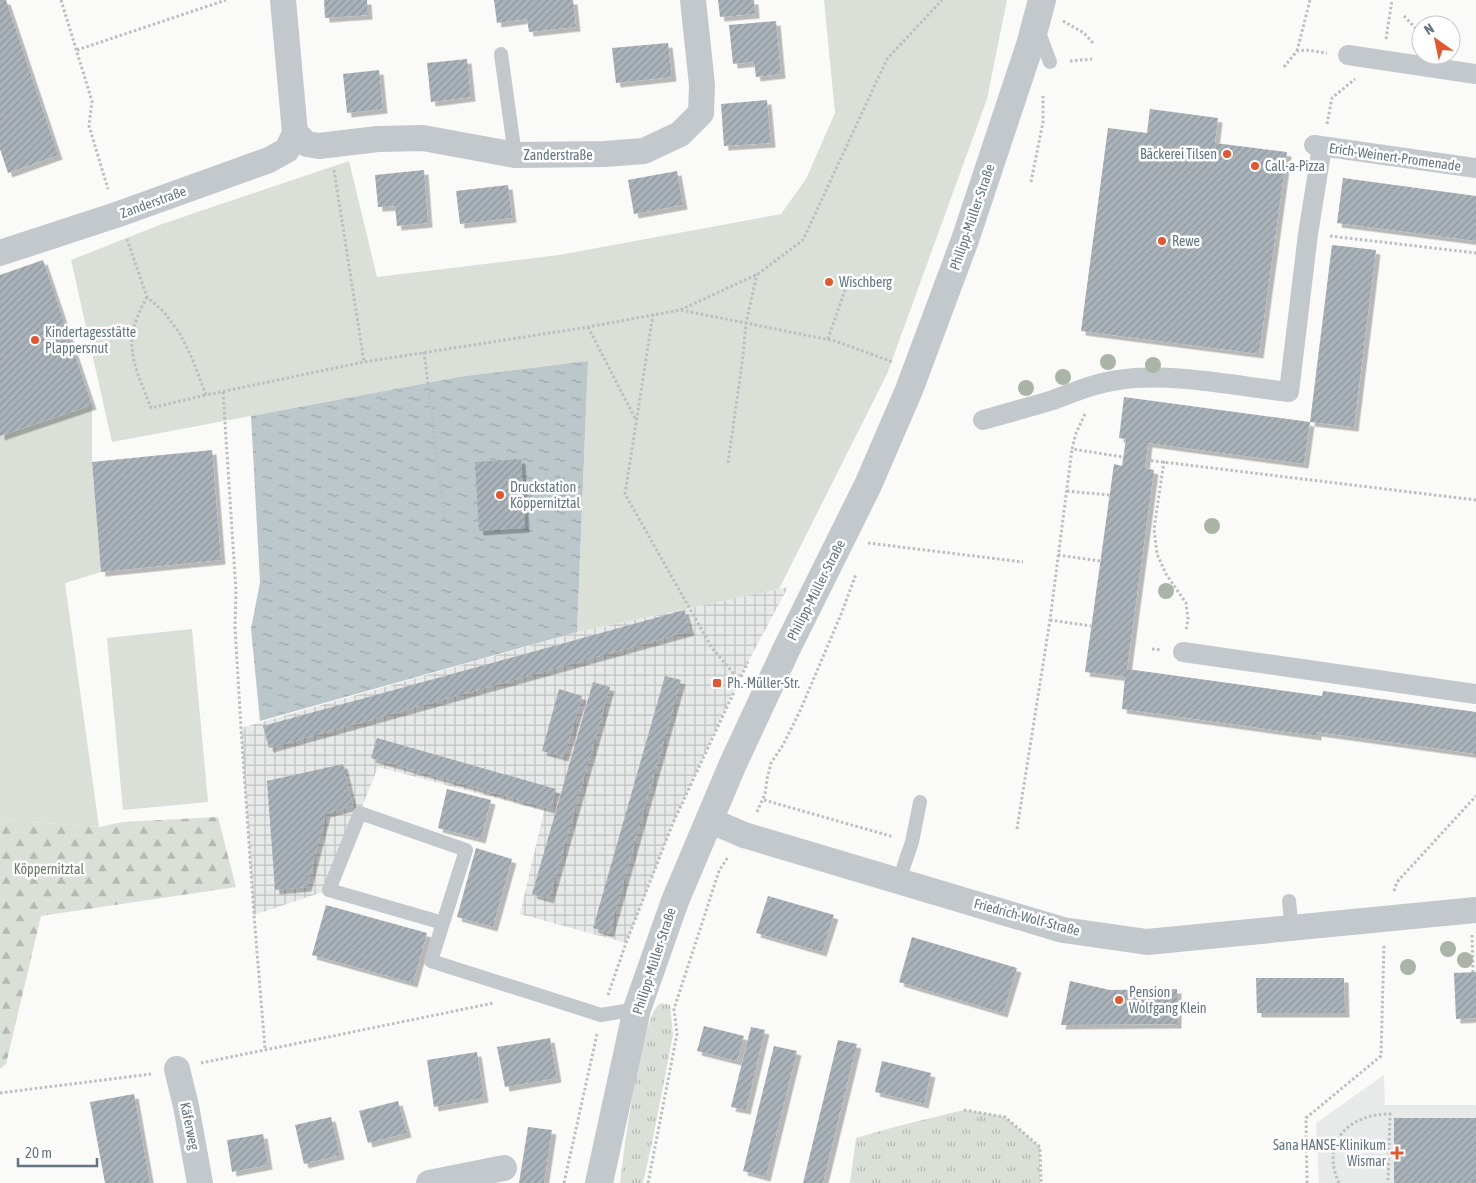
<svg xmlns="http://www.w3.org/2000/svg" width="1476" height="1183" font-family="'Asap Condensed',sans-serif">
  <defs>
    <pattern id="industrial-grid" width="8" height="8" patternUnits="userSpaceOnUse" patternTransform="scale(1.25)"><rect width="8" height="8" fill="#e8e9e9"/><path d="M0 4h8M4 0v8" fill="none" stroke="#c0c1c2"/></pattern>
    <pattern id="grass-tufts" width="24" height="20" patternUnits="userSpaceOnUse" patternTransform="scale(1.25)"><rect width="24" height="20" fill="#dadfd7"/><path d="M3 7l-1-3M5 7V3M7 7l1-3M15 17l-1-3M17 17v-4M19 17l1-3" fill="none" stroke="#b4b9b4"/></pattern>
    <pattern id="forest-firs" width="22" height="20" patternUnits="userSpaceOnUse" patternTransform="scale(1.25)"><rect width="22" height="20" fill="#dadfd7"/><path d="M5 1l3.5 6h-7zM16 11l3.5 6h-7z" fill="#b4b9b4"/></pattern>
    <pattern id="water-ripples" width="26" height="14" patternUnits="userSpaceOnUse" patternTransform="scale(1.25)"><rect width="26" height="14" fill="#bbc7cb"/><path d="M2 4q2-2 4 0t4 0M15 11q2-2 4 0t4 0" fill="none" stroke="#9ca6aa"/></pattern>
    <pattern id="building-hatch" width="6" height="6" patternUnits="userSpaceOnUse" patternTransform="scale(1.25)"><rect width="6" height="6" fill="#aab3b9"/><path d="M-1 1l2-2M0 6l6-6M5 7l2-2" fill="none" stroke="#8e969c"/></pattern>
    <filter id="shadow"><feDropShadow dx="4.5" dy="4.5" stdDeviation="0" flood-color="#0004"/></filter>
  </defs>
  <rect width="100%" height="100%" fill="#fafaf8"/>
  <polygon fill="#e8e9e9" points="1384,1075 1385,1105 1476,1105 1476,1183 1319,1183 1316,1123"/>
  <polygon fill="url(#industrial-grid)" points="788,587 738,681 673,823 626,943 520,914 544,811 378,767 329,890 254,915 241,728 577,632"/>
  <g fill="url(#grass-tufts)">
    <path d="M661 1003 670 1005 673 1035 653 1138 643 1183H620C623 1157 641 1011 661 1003Z"/>
    <polygon points="964,1110 1005,1117 1040,1147 1040,1183 850,1183 856,1138 898,1126"/>
  </g>
  <polygon fill="url(#forest-firs)" points="0,815 3,820 99,827 123,822 218,817 236,887 41,916 6,1064 0,1069"/>
  <g fill="#dadfd7">
    <polygon points="824,0 1007,0 987,99 887,374 779,589 577,632 588,361 464,376 112,442 71,260 162,224 349,161 377,277 559,255 781,214 806,179 835,113"/>
    <polygon points="92,405 92,462 101,572 65,583 99,827 3,820 0,815 0,436"/>
    <polygon points="192,629 208,802 123,810 107,638"/>
  </g>
  <polygon fill="url(#water-ripples)" points="588,361 577,632 260,721 251,629 260,582 251,416 464,376"/>
  <g fill="url(#building-hatch)" filter="url(#shadow)">
    <polygon points="0,0 6,0 58,155 8,173 0,149"/>
    <polygon points="324,0 367,0 368,15 325,18"/>
    <polygon points="494,0 573,0 576,27 529,32 527,19 497,23"/>
    <polygon points="718,0 754,0 755,14 720,17"/>
    <polygon points="776,21 781,74 756,77 754,62 733,64 729,25"/>
    <polygon points="668,43 672,77 616,83 612,48"/>
    <polygon points="467,59 471,97 431,102 427,63"/>
    <polygon points="379,70 383,109 347,113 343,74"/>
    <polygon points="767,100 771,143 724,146 721,104"/>
    <polygon points="1150,109 1218,118 1215,143 1287,152 1259,354 1081,331 1108,128 1147,133"/>
    <polygon points="424,170 428,223 397,226 395,206 378,207 375,175"/>
    <polygon points="677,171 683,205 634,214 628,180"/>
    <polygon points="1343,178 1476,196 1476,241 1337,223"/>
    <polygon points="508,185 512,218 460,224 456,191"/>
    <polygon points="1332,245 1376,250 1354,427 1310,422"/>
    <polygon points="43,260 92,405 0,436 0,275"/>
    <polygon points="1124,397 1310,422 1304,464 1148,443 1145,468 1154,470 1127,669 1322,696 1323,691 1476,712 1476,754 1317,732 1317,736 1122,709 1125,677 1085,672 1114,464 1122,466 1126,439 1119,438"/>
    <polygon points="212,450 221,560 101,572 92,462"/>
    <polygon points="521,459 525,528 479,531 475,462"/>
    <polygon points="684,610 690,631 269,748 263,726"/>
    <polygon points="665,676 681,680 609,933 593,928"/>
    <polygon points="593,682 610,687 549,899 532,894"/>
    <polygon points="559,689 582,696 564,757 542,751"/>
    <polygon points="377,738 556,789 550,809 371,758"/>
    <polygon points="343,764 353,806 326,813 307,887 275,890 267,781"/>
    <polygon points="447,789 491,800 481,839 438,828"/>
    <polygon points="476,848 512,859 493,927 457,917"/>
    <polygon points="768,896 834,915 822,952 756,933"/>
    <polygon points="326,905 427,933 413,983 312,955"/>
    <polygon points="912,937 1017,968 1003,1013 899,982"/>
    <polygon points="1476,972 1476,1018 1456,1019 1454,973"/>
    <polygon points="1256,978 1344,978 1345,1013 1257,1013"/>
    <polygon points="1070,981 1110,990 1177,989 1177,1024 1061,1025"/>
    <polygon points="704,1026 744,1036 737,1061 697,1051"/>
    <polygon points="751,1027 765,1030 746,1110 731,1107"/>
    <polygon points="550,1038 557,1078 505,1087 497,1047"/>
    <polygon points="838,1040 857,1044 823,1183 803,1183"/>
    <polygon points="774,1046 797,1051 766,1177 743,1171"/>
    <polygon points="477,1052 484,1098 434,1107 427,1060"/>
    <polygon points="882,1061 931,1073 924,1104 875,1092"/>
    <polygon points="134,1094 150,1183 105,1183 90,1102"/>
    <polygon points="398,1101 407,1133 368,1143 359,1111"/>
    <polygon points="331,1117 340,1155 304,1164 295,1125"/>
    <rect x="1394" y="1118" width="82" height="65"/>
    <polygon points="528,1127 552,1130 544,1183 519,1183"/>
    <polygon points="263,1134 268,1165 232,1172 227,1140"/>
  </g>
  <g fill="none" stroke-linecap="round" stroke-linejoin="round">
    <g stroke="#bbbfc2" stroke-width="3" stroke-dasharray="2.5 2.5" stroke-linecap="butt">
      <polyline points="61,0 92,101 89,126 108,189"/>
      <polyline points="1404,16 1421,34"/>
      <polyline points="1063,21 1084,33 1093,43"/>
      <polyline points="1386,39 1392,0"/>
      <polyline points="77,50 226,0"/>
      <polyline points="1297,51 1310,0"/>
      <polyline points="1070,61 1092,59"/>
      <polyline points="1284,67 1297,51 1306,50 1327,53"/>
      <polyline points="1327,124 1332,98 1355,79"/>
      <polyline points="334,170 364,362"/>
      <polyline points="1285,171 1295,165"/>
      <polyline points="1031,182 1043,122 1043,96"/>
      <polyline points="1330,236 1476,253"/>
      <polyline points="127,239 147,297 164,312 180,334 192,358 206,395 364,362 588,327 680,310 758,274 803,240 887,59 942,0"/>
      <path d="M147 297C140 310 132 326 132 341 131 364 143 386 151 408L206 395"/>
      <polyline points="681,310 835,341 893,362"/>
      <polyline points="653,314 625,494 712,648 740,681"/>
      <polyline points="588,327 636,420"/>
      <polyline points="828,339 846,287"/>
      <polyline points="424,352 445,521"/>
      <polyline points="223,392 236,591 235,627 241,728 254,915 265,1049"/>
      <polyline points="1085,414 1076,433 1072,449 1123,457"/>
      <polyline points="1146,460 1476,500"/>
      <polyline points="1164,461 1154,529 1157,554 1166,574 1186,603 1188,619 1186,630"/>
      <polyline points="728,463 743,356 746,323 757,274"/>
      <polyline points="1067,491 1109,495"/>
      <polyline points="868,543 1023,562"/>
      <polyline points="1058,555 1100,561"/>
      <polyline points="1050,620 1091,626"/>
      <polyline points="1152,649 1162,650"/>
      <polyline points="764,800 894,837"/>
      <polyline points="757,812 765,794 767,779 771,763 783,745 800,711 842,612 856,574"/>
      <polyline points="1017,829 1050,620 1072,449"/>
      <polyline points="1394,891 1397,882 1476,796"/>
      <polyline points="1472,935 1473,972"/>
      <polyline points="608,995 626,943 673,823 748,662"/>
      <polyline points="201,1063 494,1003"/>
      <polyline points="0,1093 151,1074"/>
      <polyline points="964,1110 1005,1117 1040,1147 1041,1182 1043,1183"/>
      <polyline points="564,1183 597,1034"/>
      <polyline points="648,1183 677,1034 674,1009 719,871 728,857"/>
      <polyline points="1307,1183 1306,1118 1381,1056 1384,944"/>
      <path d="M1339 1183C1320 1142 1349 1114 1390 1114L1388 1183"/>
    </g>
    <g stroke="#c3c8cc" stroke-width="14">
      <polyline points="1038,30 1050,62"/>
      <polyline points="501,54 515,155"/>
      <polyline points="899,880 912,842 920,802"/>
      <polyline points="1289,901 1292,929"/>
      <polyline points="443,923 329,890 360,813 466,850 431,961 601,1015 637,1009"/>
    </g>
    <g stroke="#c3c8cc" stroke-width="20">
      <polyline points="1348,55 1476,74"/>
      <polyline points="1314,145 1476,168"/>
      <path d="M983 420C1007 413 1030 407 1053 400 1075 392 1095 383 1118 380 1171 372 1236 386 1289 392L1308 234 1322 147"/>
      <polyline points="1183,652 1476,694"/>
    </g>
    <g stroke="#c3c8cc" stroke-width="26">
      <polyline points="295,133 307,144 319,146 378,139 423,138 515,155 604,154 644,151 680,134 701,113 702,85 693,0"/>
      <polyline points="0,253 119,214 269,160 287,150 295,133 283,0"/>
      <polyline points="709,820 744,835 1063,930 1147,942 1476,910"/>
      <polyline points="177,1069 186,1106 200,1183"/>
      <polyline points="429,1183 504,1168"/>
    </g>
    <polyline stroke="#c3c8cc" stroke-width="28" points="599,1183 637,1009 675,901 732,766 786,650 868,485 909,390 965,240 1030,45 1042,0"/>
  </g>
  <g fill="#aab4a7">
    <circle cx="1108" cy="362" r="8"/>
    <circle cx="1153" cy="365" r="8"/>
    <circle cx="1063" cy="377" r="8"/>
    <circle cx="1026" cy="388" r="8"/>
    <circle cx="1212" cy="526" r="8"/>
    <circle cx="1166" cy="591" r="8"/>
    <circle cx="1448" cy="949" r="8"/>
    <circle cx="1465" cy="960" r="8"/>
    <circle cx="1408" cy="967" r="8"/>
  </g>
  <g fill="#e4572e" stroke="#fff" stroke-width="2">
    <circle cx="1227" cy="154" r="5"/>
    <circle cx="1255" cy="166" r="5"/>
    <circle cx="1162" cy="241" r="5"/>
    <circle cx="829" cy="282" r="5"/>
    <circle cx="35" cy="340" r="5"/>
    <circle cx="500" cy="495" r="5"/>
    <rect x="712" y="678" width="10" height="10" rx="2.5"/>
    <circle cx="1119" cy="1000" r="5"/>
    <path d="M1394.5 1145.5h5v5h5v5h-5v5h-5v-5h-5v-5h5z"/>
  </g>
  <g text-anchor="middle" stroke-width="5" stroke-linejoin="round" paint-order="stroke">
    <g font-size="14" fill="#657683" stroke="#fff" text-anchor="start">
      <text x="1217" y="159" text-anchor="end">Bäckerei Tilsen</text>
      <text x="1265" y="171">Call-a-Pizza</text>
      <text x="1172" y="246">Rewe</text>
      <text x="839" y="287">Wischberg</text>
      <text x="45" y="337">Kindertagesstätte<tspan x="45" dy="16">Plappersnut</tspan></text>
      <text x="510" y="492">Druckstation<tspan x="510" dy="16">Köppernitztal</tspan></text>
      <text x="727" y="688">Ph.-Müller-Str.</text>
      <text x="1129" y="997">Pension<tspan x="1129" dy="16">Wolfgang Klein</tspan></text>
      <text x="1386" y="1150" text-anchor="end">Sana HANSE-Klinikum<tspan x="1386" dy="16">Wismar</tspan></text>
    </g>
    <g font-size="14" fill="#657683" stroke="#fff">
      <text x="558" y="160">Zanderstraße</text>
      <text transform="translate(1395 157) rotate(8)" y="5">Erich-Weinert-Promenade</text>
      <text transform="translate(153 202) rotate(-20)" y="5">Zanderstraße</text>
      <text transform="translate(972 217) rotate(-71)" y="5">Philipp-Müller-Straße</text>
      <text transform="translate(816 590) rotate(-63)" y="5">Philipp-Müller-Straße</text>
      <text transform="translate(1027 917) rotate(15)" y="5">Friedrich-Wolf-Straße</text>
      <text transform="translate(654 961) rotate(-72)" y="5">Philipp-Müller-Straße</text>
      <text transform="translate(190 1126) rotate(78)" y="5">Käferweg</text>
    </g>
    <g font-size="14" fill="#687a64" stroke="#fff">
      <text x="49" y="874">Köppernitztal</text>
    </g>
  </g>
  <g transform="translate(1436 40) rotate(327)"><circle r="24" fill="#ffffff" stroke="#c1c8cd"/>
  <path d="M0-4L9 19L0 12L-9 19Z" fill="#e4572e"/>
  <text y="-8" font-size="14" font-weight="bold" text-anchor="middle" fill="#657683">N</text>
  </g>
  <path d="M18 1158v8h79v-8" fill="none" stroke="#657683" stroke-width="2.5"/>
  <text x="25" y="1158" font-size="15" fill="#657683" stroke="#ffffff" stroke-width="4" paint-order="stroke">20 m</text>
</svg>
